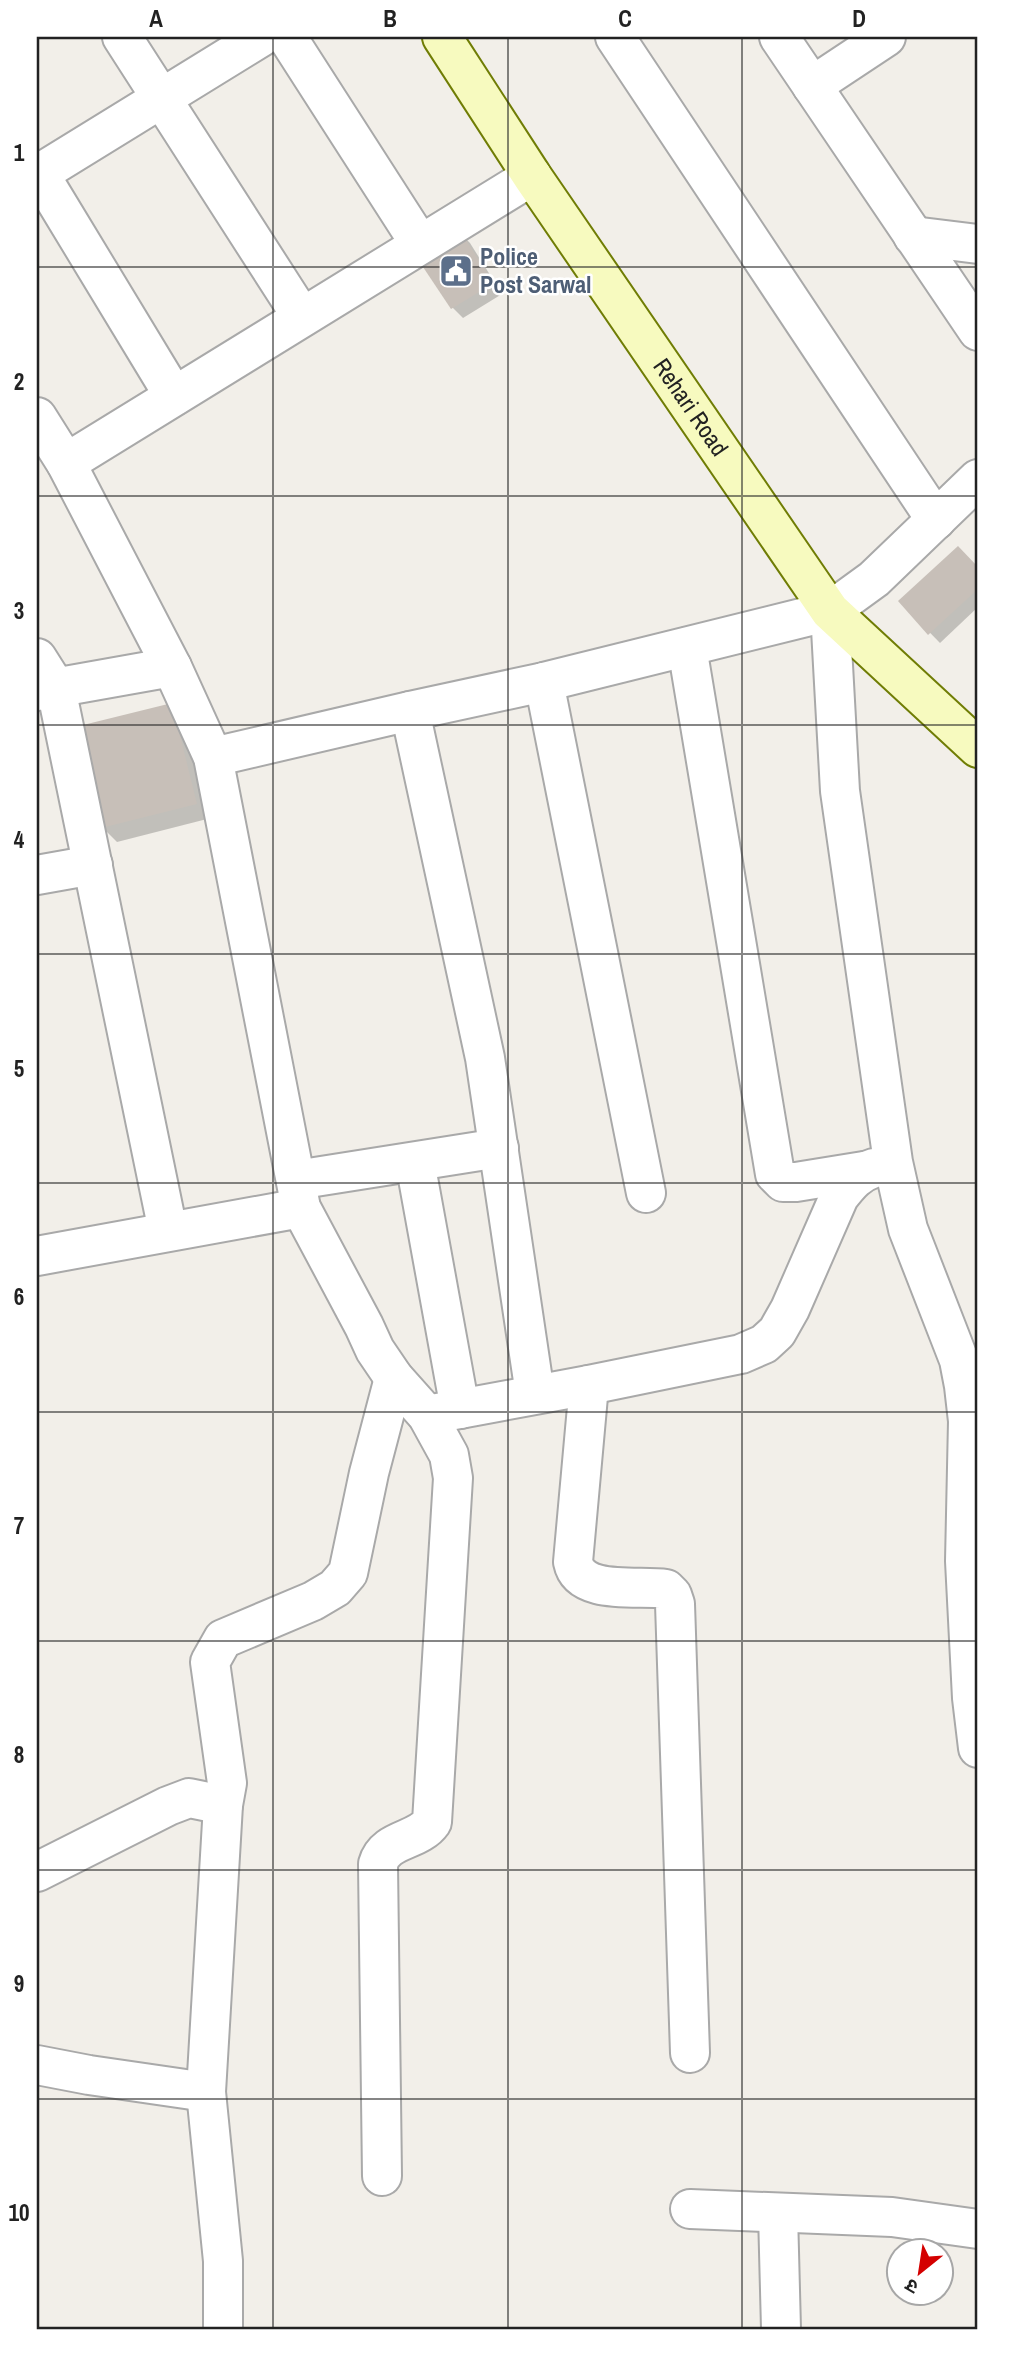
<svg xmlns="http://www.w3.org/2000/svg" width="1015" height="2366" font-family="'Archivo Narrow','Noto Sans Devanagari',sans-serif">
  <rect width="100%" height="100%" fill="#f2efe9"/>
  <g fill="#0003">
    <polygon points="460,233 470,243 502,294 463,318 453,308 419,258"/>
    <polygon points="958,548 978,569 978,607 940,643 900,602"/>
    <polygon points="186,720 211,818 117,842 102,827 77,729"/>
  </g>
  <g fill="#c7bfb8">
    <polygon points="460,231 494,283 451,309 417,258"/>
    <polygon points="958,546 978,567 978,589 928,635 898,601"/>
    <polygon points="172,703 197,804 101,828 75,727"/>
  </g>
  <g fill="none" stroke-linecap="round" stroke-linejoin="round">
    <defs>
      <g id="street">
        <polyline points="122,37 302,317"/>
        <polyline points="287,37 420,244"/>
        <polyline points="615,37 936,520"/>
        <polyline points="779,37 978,331"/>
        <polyline points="812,86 886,37"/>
        <polyline points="37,170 174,396"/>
        <polyline points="37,175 261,37"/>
        <polyline points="913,236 978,244"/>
        <path d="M37 417 66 463 172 667 213 757 301 1208 364 1326 375 1350 394 1378 427 1415 449 1455 453 1478 432 1822C418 1842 385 1838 378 1864L382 2176"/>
        <polyline points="66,463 532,176"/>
        <polyline points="830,611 840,791 893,1162 908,1229 959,1360 964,1386 968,1421 965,1561 972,1698 978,1748"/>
        <polyline points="687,647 775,1174 783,1182 796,1182 864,1171"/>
        <polyline points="37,658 56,688 168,1231"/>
        <polyline points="544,682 646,1193"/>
        <polyline points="37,691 172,667"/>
        <polyline points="410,711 485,1058 535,1394"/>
        <polyline points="213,757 410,711 544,682 830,611 874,579 978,479"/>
        <polyline points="37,875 93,865"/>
        <polyline points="415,1162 460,1409"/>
        <polyline points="296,1180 499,1148"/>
        <polyline points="37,1256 301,1208"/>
        <path d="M589 1385 573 1562C580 1596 638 1585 666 1589L672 1595 675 1604 690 2053"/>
        <path d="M427 1415 589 1385 741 1354 764 1344 777 1332 790 1309 839 1197C849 1184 858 1173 874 1168"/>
        <polyline points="37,1872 168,1806 189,1798 223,1805"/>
        <polyline points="37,2065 89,2075 206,2092"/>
        <polyline points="690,2209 892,2217 978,2229"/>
        <polyline points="778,2213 781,2329"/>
        <polyline points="223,2329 223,2261 206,2092 223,1805 227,1783 210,1662 223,1639 313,1601 335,1588 348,1573 369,1473 394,1378"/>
      </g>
      <g id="secondary">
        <path id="s1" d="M442 37 532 176 830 611 978 748"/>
      </g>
    </defs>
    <use href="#street" stroke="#a9a9a9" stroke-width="42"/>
    <use href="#secondary" stroke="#707d05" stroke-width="42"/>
    <use href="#street" stroke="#fff" stroke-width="38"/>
    <use href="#secondary" stroke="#f7fabf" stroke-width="38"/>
  </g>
  <path fill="none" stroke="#222" stroke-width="2" stroke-opacity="0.55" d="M273 37V2329M508 37V2329M742 37V2329M37 267H978M37 496H978M37 725H978M37 954H978M37 1183H978M37 1412H978M37 1641H978M37 1870H978M37 2099H978"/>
  <defs>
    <symbol id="civic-square" viewBox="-11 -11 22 22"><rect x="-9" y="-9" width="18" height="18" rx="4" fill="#5c6f8a" stroke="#fff"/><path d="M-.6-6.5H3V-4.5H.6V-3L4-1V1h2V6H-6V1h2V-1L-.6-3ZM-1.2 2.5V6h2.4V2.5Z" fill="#fff"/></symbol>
  </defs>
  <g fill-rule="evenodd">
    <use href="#civic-square" x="437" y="252" width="38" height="38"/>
  </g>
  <g text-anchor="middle" stroke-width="5" stroke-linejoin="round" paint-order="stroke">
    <g font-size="24" font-weight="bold" fill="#4e5e75" stroke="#fff" text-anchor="start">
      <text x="480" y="265">Police<tspan x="480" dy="28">Post Sarwal</tspan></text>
    </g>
    <g font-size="24" fill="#222" stroke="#fff">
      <text dy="8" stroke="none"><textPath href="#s1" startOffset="446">Rehari Road</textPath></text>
    </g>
  </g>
  <rect width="1015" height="2366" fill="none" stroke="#ffffff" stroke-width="77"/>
  <g transform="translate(920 2272) rotate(210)"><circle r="33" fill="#ffffff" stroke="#a7a7a7" stroke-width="2"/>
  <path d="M0-5L12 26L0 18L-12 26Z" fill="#d40000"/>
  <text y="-10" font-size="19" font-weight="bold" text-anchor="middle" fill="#222222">उ</text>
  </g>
  <rect x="38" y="38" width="938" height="2290" fill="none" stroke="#222" stroke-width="2.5"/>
  <g font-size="23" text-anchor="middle" font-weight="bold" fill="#222">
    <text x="156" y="27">A</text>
    <text x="390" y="27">B</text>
    <text x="625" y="27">C</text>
    <text x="859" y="27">D</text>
    <text x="19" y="161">1</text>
    <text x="19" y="390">2</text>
    <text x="19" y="619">3</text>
    <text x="19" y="848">4</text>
    <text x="19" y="1077">5</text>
    <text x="19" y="1305">6</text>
    <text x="19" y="1534">7</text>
    <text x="19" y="1763">8</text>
    <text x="19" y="1992">9</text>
    <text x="19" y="2221">10</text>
  </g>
</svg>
